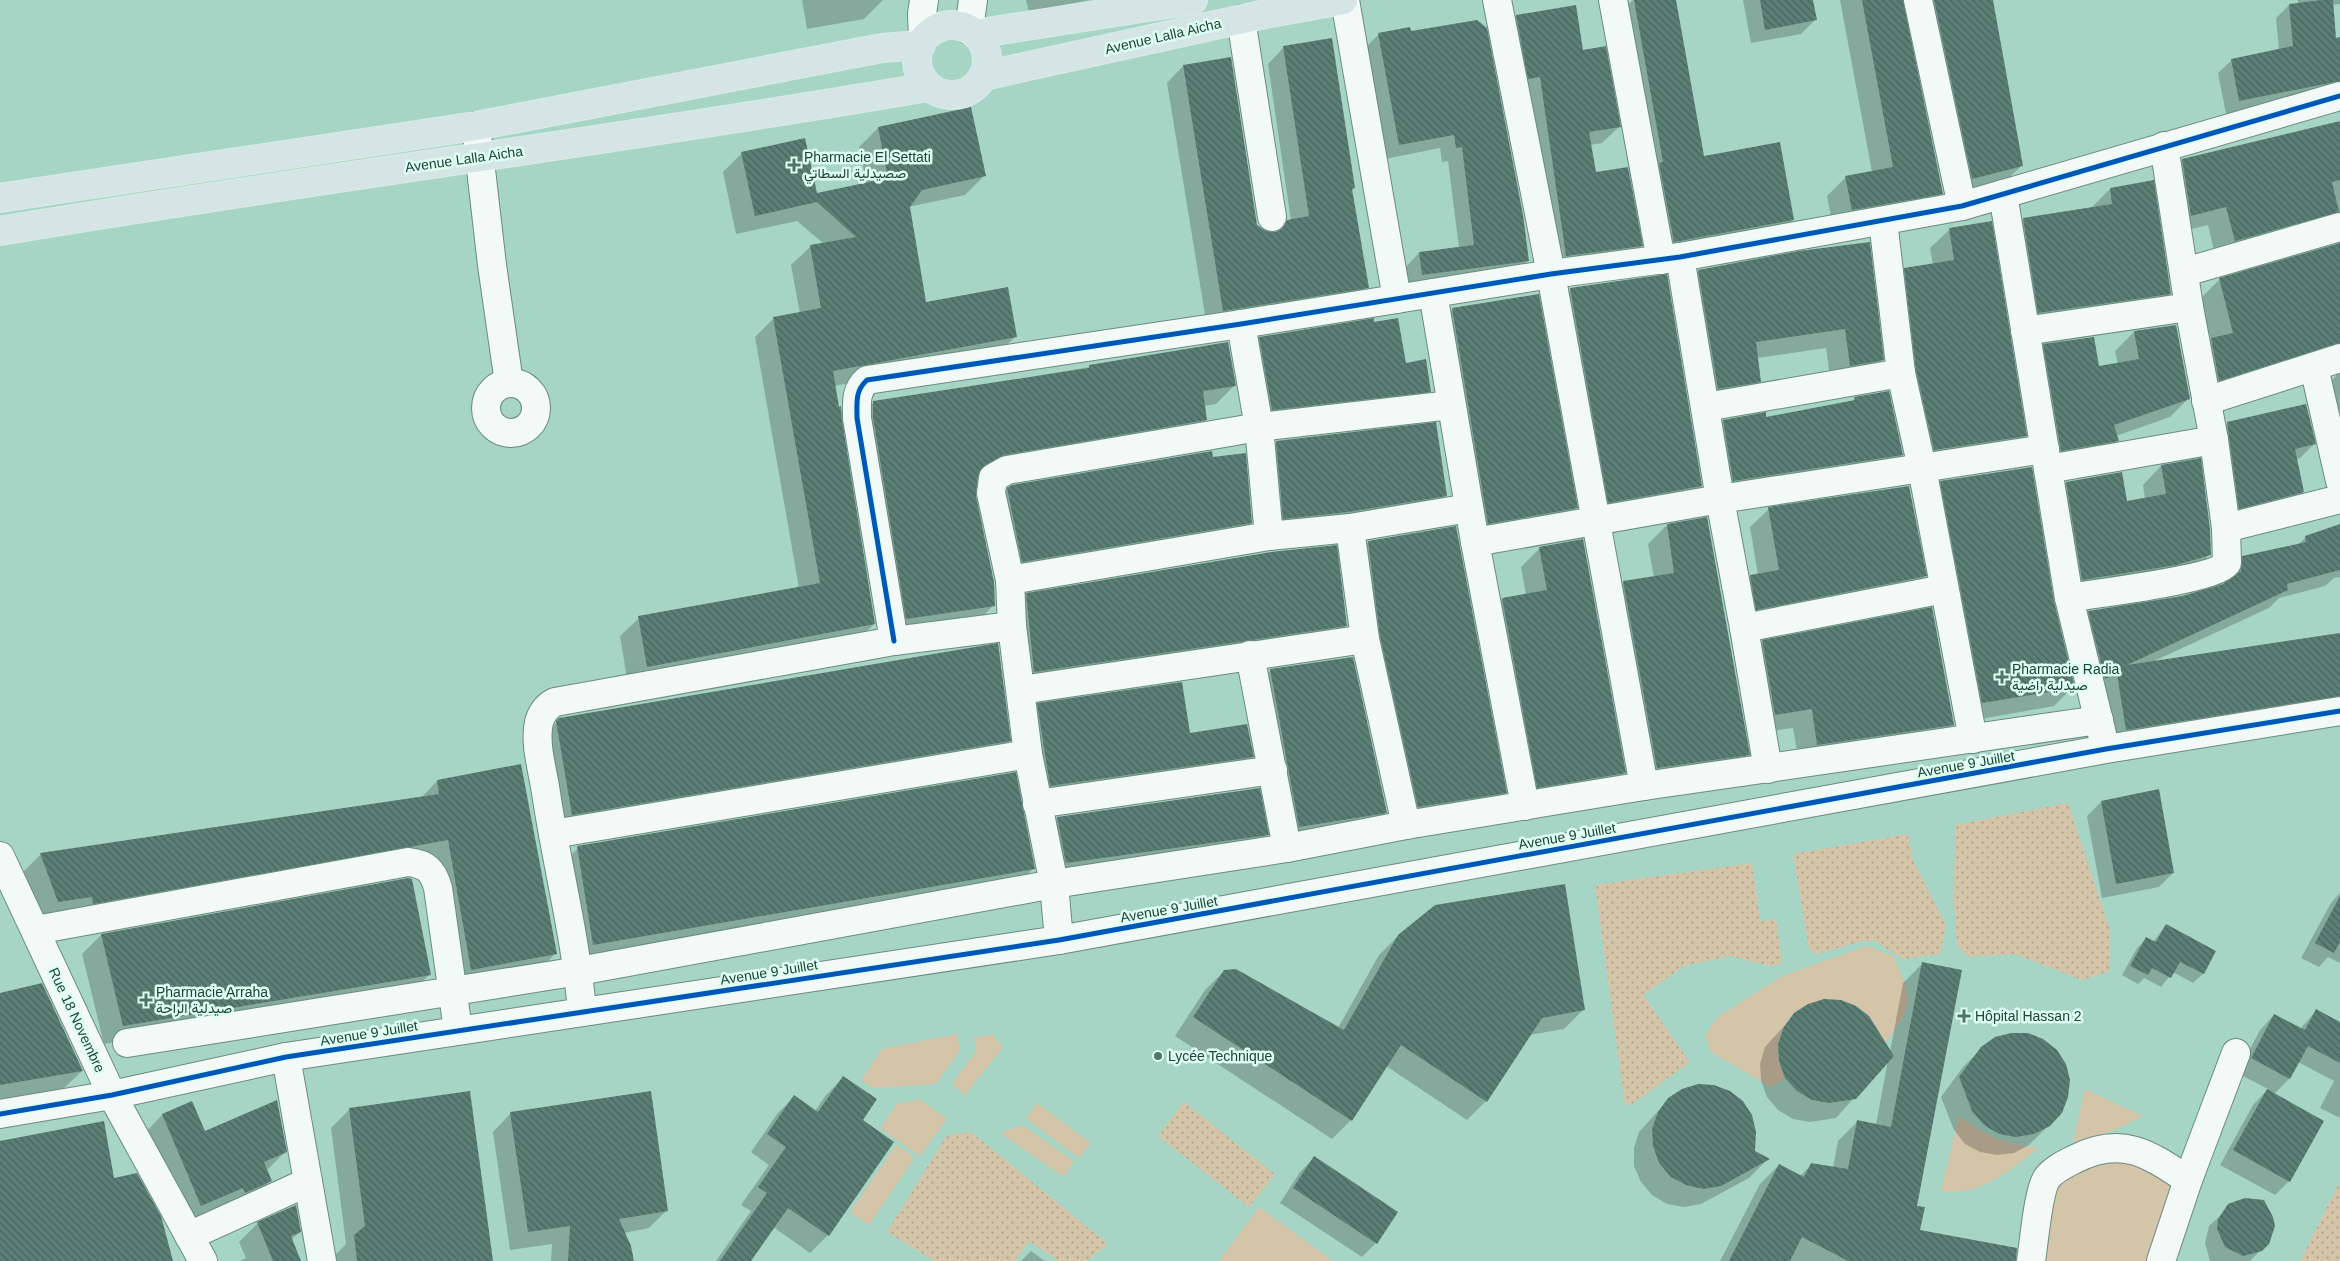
<svg xmlns="http://www.w3.org/2000/svg" width="2340" height="1261" font-family="Helvetica,Vazirmatn,sans-serif">
  <defs>
    <pattern id="grass-dots" width="8" height="8" patternUnits="userSpaceOnUse" patternTransform="scale(1.25)"><rect width="8" height="8" fill="#d4c4a8"/><path d="M2 2h.1M6 6h.1" fill="none" stroke="#aba18a" stroke-width="1.8" stroke-linecap="round"/></pattern>
    <pattern id="building-back-hatch" width="6" height="6" patternUnits="userSpaceOnUse" patternTransform="scale(1.25)"><rect width="6" height="6" fill="#5c7f75"/><path d="M-1 5l2 2M0 0l6 6M5-1l2 2" fill="none" stroke="#47645c"/></pattern>
  </defs>
  <rect width="100%" height="100%" fill="#a7d5c5"/>
  <g fill="url(#grass-dots)">
    <polygon points="2068,803 2110,930 2110,971 2082,980 2015,954 1969,957 1957,946 1954,902 1955,825"/>
    <polygon points="1908,834 1912,858 1946,925 1940,954 1903,959 1875,941 1862,941 1817,954 1809,949 1793,854"/>
    <polygon points="1752,863 1760,921 1776,919 1782,964 1770,966 1731,956 1684,966 1643,995 1690,1062 1632,1104 1625,1105 1595,885"/>
    <polygon points="1184,1102 1275,1174 1249,1207 1158,1136"/>
    <polygon points="971,1132 1108,1244 1086,1261 1059,1261 1029,1241 1015,1261 934,1261 887,1232 947,1135"/>
    <polygon points="2340,1181 2340,1261 2300,1261"/>
  </g>
  <g fill="#d4c4a8">
    <path d="M1867 946 1893 956C1914 1000 1913 1008 1882 1047 1879 1035 1877 1024 1868 1015 1839 986 1784 1001 1778 1044 1777 1056 1781 1067 1785 1078L1771 1087 1711 1052 1705 1035 1719 1016 1782 976Z"/>
    <polygon points="957,1034 960,1050 936,1084 874,1088 861,1080 882,1049"/>
    <polygon points="992,1034 1003,1047 965,1095 952,1084 976,1051 974,1038"/>
    <polygon points="2085,1089 2143,1116 2092,1140 2075,1144 2074,1137"/>
    <polygon points="921,1100 947,1119 920,1156 880,1128 898,1103"/>
    <polygon points="1037,1103 1091,1143 1079,1158 1026,1118"/>
    <path d="M1959 1116C1988 1137 2003 1144 2039 1148 2010 1170 1980 1197 1941 1191Z"/>
    <polygon points="1022,1125 1074,1161 1064,1177 1000,1133"/>
    <polygon points="896,1145 915,1157 869,1225 850,1212"/>
    <polygon points="2123,1150 2172,1185 2147,1261 2039,1261 2047,1188"/>
    <polygon points="1259,1207 1333,1261 1219,1261"/>
  </g>
  <g fill="#0003">
    <polygon points="802,0 883,0 864,19 807,29"/>
    <polygon points="1026,0 1090,0 1029,12"/>
    <polygon points="1633,0 1675,0 1702,158 1793,220 1774,239 1655,260 1615,17"/>
    <polygon points="1743,0 1812,0 1815,20 1801,34 1751,43"/>
    <polygon points="1840,0 1992,0 2021,166 2002,185 1954,198 1911,9 1902,4 1942,193 1923,212 1833,228 1827,196 1846,177 1872,172"/>
    <polygon points="2298,0 2340,0 2340,4 2332,5 2335,39 2340,38 2340,91 2226,114 2218,73 2232,60 2279,50 2276,18 2289,5 2298,4"/>
    <polygon points="1516,16 1582,51 1619,127 1602,143 1590,145 1595,173 1641,246 1624,263 1550,273 1499,33"/>
    <polygon points="1410,32 1528,261 1513,275 1408,289 1405,268 1419,253 1459,248 1448,161 1442,162 1440,148 1385,159 1365,48 1379,34"/>
    <polygon points="1284,47 1354,188 1351,191 1367,287 1351,304 1207,327 1167,83 1183,66 1256,226 1265,233 1275,234 1288,221 1291,221 1268,64"/>
    <polygon points="970,109 984,176 965,195 908,207 925,304 1015,337 996,356 834,386 874,624 855,643 628,685 620,636 639,618 799,588 755,337 774,318 800,314 791,265 810,247 824,244 797,221 736,234 723,172 742,153 816,195 867,184 859,147 878,128"/>
    <polygon points="2340,122 2340,476 2314,397 2336,376 2336,372 2200,399 2192,358 2211,340 2200,299 2219,280 2337,246 2337,242 2332,234 2216,259 2208,225 2172,234 2163,179 2182,160"/>
    <polygon points="2110,189 2170,293 2151,312 2020,332 2004,238 2023,219 2091,208"/>
    <polygon points="1949,230 2025,436 2006,454 1915,468 1886,288 1905,269 1933,265 1930,248"/>
    <polygon points="1869,244 1882,360 1863,379 1831,384 1826,348 1757,358 1760,381 1741,400 1699,407 1680,290 1699,271"/>
    <polygon points="1666,276 1701,486 1682,505 1590,521 1551,309 1570,290"/>
    <polygon points="1453,309 1576,508 1557,527 1469,542 1434,328"/>
    <polygon points="1373,323 1405,364 1430,391 1411,410 1253,428 1241,357 1260,338"/>
    <polygon points="2134,332 2189,398 2170,417 2116,436 2118,440 2099,459 2042,469 2025,364 2044,345 2098,367 2118,364 2115,351"/>
    <polygon points="1227,344 1235,385 1216,404 1204,406 1206,420 1187,438 984,473 976,477 974,496 994,605 975,624 888,638 854,422 873,403"/>
    <polygon points="1855,398 1902,455 1883,474 1714,499 1704,440 1723,421 1765,419 1851,403"/>
    <polygon points="2227,424 2314,444 2300,458 2296,459 2303,492 2289,506 2225,522 2213,438"/>
    <polygon points="1277,442 1445,495 1426,514 1265,537 1258,461"/>
    <polygon points="2161,466 2210,554 2191,573 2063,598 2048,502 2066,483 2126,502 2145,499 2143,485"/>
    <polygon points="1941,482 2052,601 2073,687 2054,706 1964,722 1922,501"/>
    <polygon points="1008,489 1251,523 1232,542 1003,580 989,508"/>
    <polygon points="1769,509 1925,576 1906,595 1738,628 1732,595 1751,576 1758,575 1750,527"/>
    <polygon points="1706,519 1748,754 1729,773 1638,787 1604,602 1623,583 1654,578 1648,544 1667,525"/>
    <polygon points="2340,526 2340,577 2334,578 2325,586 2279,598 2269,608 2152,662 2340,634 2340,720 2109,747 2071,629 2089,612 2182,597 2224,585 2225,575 2243,557 2298,545 2306,537"/>
    <polygon points="1455,527 1505,792 1486,811 1399,825 1349,561 1368,542"/>
    <polygon points="1540,548 1624,773 1606,792 1519,806 1483,618 1502,599 1526,595 1521,567"/>
    <polygon points="1027,594 1346,625 1327,644 1015,691 1008,613"/>
    <polygon points="1763,642 1953,725 1934,744 1799,763 1793,728 1756,733 1744,660"/>
    <polygon points="1271,670 1386,812 1367,831 1280,845 1252,689"/>
    <polygon points="1038,705 1189,734 1252,757 1233,775 1032,805 1019,723"/>
    <polygon points="558,721 1009,741 990,760 553,833 539,740"/>
    <polygon points="437,781 555,954 536,973 453,989 429,858 40,920 22,873 41,854 421,798"/>
    <polygon points="1259,789 1267,835 1248,854 1047,882 1038,837 1057,818"/>
    <polygon points="2101,802 2173,873 2159,887 2102,898 2087,816"/>
    <polygon points="578,848 1034,868 1015,887 574,963 559,867"/>
    <polygon points="2340,893 2340,963 2328,957 2319,967 2301,958 2331,903"/>
    <polygon points="2166,925 2215,951 2203,974 2193,983 2173,972 2161,987 2144,978 2138,984 2122,975 2137,948 2146,939 2153,942"/>
    <polygon points="101,935 429,975 410,994 104,1044 82,954"/>
    <polygon points="1398,936 1583,1010 1564,1029 1529,1035 1486,1101 1467,1120 1386,1066 1351,1120 1332,1139 1175,1036 1205,990 1224,971 1338,1028 1379,955"/>
    <polygon points="1922,964 1915,1207 1919,1231 2003,1261 1720,1261 1760,1184 1779,1165 1800,1176 1812,1164 1833,1168 1838,1141 1857,1122 1876,1125 1888,1060 1836,1118 1810,1122 1793,1119 1778,1110 1767,1097 1761,1081 1760,1064 1765,1047 1795,1014 1890,1052 1903,983"/>
    <polygon points="0,994 82,1071 63,1089 0,1100"/>
    <polygon points="2316,1011 2340,1024 2340,1118 2320,1108 2334,1081 2298,1062 2289,1079 2274,1094 2289,1181 2275,1195 2220,1165 2253,1105 2268,1089 2237,1073 2260,1030 2274,1015 2300,1029"/>
    <polygon points="1982,1048 2049,1125 2029,1145 2014,1153 1997,1155 1980,1152 1965,1144 1954,1130 1941,1097 1963,1067"/>
    <polygon points="844,1077 861,1120 892,1142 828,1235 810,1253 773,1227 749,1261 716,1261 751,1211 741,1205 769,1165 751,1152 777,1114 794,1097 815,1111 826,1095"/>
    <polygon points="1669,1099 1753,1152 1768,1159 1749,1178 1701,1204 1684,1207 1667,1204 1652,1195 1641,1182 1634,1166 1634,1148 1639,1132"/>
    <polygon points="191,1103 204,1133 286,1151 266,1171 270,1181 252,1200 182,1224 144,1134 162,1115"/>
    <polygon points="350,1109 492,1261 336,1261 335,1255 346,1244 331,1128"/>
    <polygon points="511,1113 667,1210 649,1228 624,1233 631,1261 551,1261 552,1244 510,1250 493,1132"/>
    <polygon points="1314,1158 1376,1243 1362,1257 1280,1203 1300,1172"/>
    <polygon points="2245,1199 2268,1243 2250,1261 2210,1261 2205,1243 2209,1226 2236,1201"/>
    <polygon points="258,1223 300,1232 291,1240 299,1261 240,1261 246,1258 239,1242"/>
    <polygon points="1031,1251 1045,1261 1021,1261"/>
  </g>
  <g fill="url(#building-back-hatch)">
    <polygon points="1634,0 1676,0 1704,156 1780,142 1794,220 1674,242 1659,163 1663,162"/>
    <polygon points="1760,0 1813,0 1817,20 1765,30"/>
    <polygon points="1862,0 1903,0 1943,194 1852,210 1845,176 1893,167"/>
    <polygon points="1934,0 1993,0 2023,166 1972,179"/>
    <polygon points="2322,0 2333,0 2336,38 2340,37 2340,81 2239,101 2231,59 2293,46 2289,4"/>
    <polygon points="1576,5 1583,50 1606,46 1621,127 1589,132 1596,172 1628,167 1643,246 1566,256 1540,77 1528,79 1516,15"/>
    <polygon points="1477,20 1487,28 1523,215 1529,261 1422,275 1419,252 1474,245 1462,147 1456,148 1454,135 1399,145 1378,33 1410,27 1411,31"/>
    <polygon points="1332,38 1355,188 1352,189 1369,288 1223,311 1183,65 1231,57 1257,225 1266,231 1275,232 1282,229 1287,220 1309,216 1283,46"/>
    <polygon points="971,107 986,176 922,190 910,207 926,302 1008,287 1017,337 833,371 839,407 841,406 842,420 875,624 647,667 638,616 820,583 773,317 821,308 810,245 856,237 817,202 755,216 741,152 805,138 817,193 888,178 878,127"/>
    <polygon points="2340,121 2340,180 2332,182 2339,212 2235,241 2226,207 2191,216 2182,159"/>
    <polygon points="2154,180 2171,294 2038,313 2023,218 2112,204 2110,188"/>
    <polygon points="1992,221 2027,436 1934,450 1916,370 1904,268 1954,260 1949,228"/>
    <polygon points="1870,242 1884,360 1850,366 1845,329 1756,342 1761,382 1718,389 1698,270 1799,251"/>
    <polygon points="2340,243 2340,343 2219,381 2211,338 2233,333 2219,278"/>
    <polygon points="1667,274 1702,486 1608,503 1570,288"/>
    <polygon points="1539,294 1578,508 1488,524 1452,308"/>
    <polygon points="1374,318 1374,322 1398,318 1406,363 1426,359 1431,392 1272,410 1259,337"/>
    <polygon points="2176,325 2190,399 2114,425 2119,441 2061,451 2043,344 2094,337 2099,366 2139,359 2134,331"/>
    <polygon points="1228,342 1236,386 1203,391 1207,420 1004,455 985,465 978,476 976,496 994,582 995,606 906,619 873,417 873,401 1089,368 1089,365"/>
    <polygon points="1889,391 1903,455 1733,481 1723,420 1766,412 1766,417 1855,400 1854,397"/>
    <polygon points="2306,404 2316,444 2295,449 2304,492 2239,509 2227,422"/>
    <polygon points="1436,422 1447,496 1348,512 1283,519 1276,441"/>
    <polygon points="1212,451 1213,457 1246,453 1252,523 1022,562 1007,488 1012,485"/>
    <polygon points="2201,458 2210,529 2211,555 2176,565 2082,580 2066,482 2122,472 2127,501 2166,494 2161,465"/>
    <polygon points="2032,467 2054,601 2075,688 1982,703 1940,481"/>
    <polygon points="1909,486 1927,576 1756,610 1750,575 1779,570 1768,507"/>
    <polygon points="1707,517 1750,755 1657,768 1623,581 1674,573 1667,524"/>
    <polygon points="2340,524 2340,570 2287,584 2288,590 2127,665 2340,633 2340,696 2126,730 2117,674 2105,679 2088,611 2182,596 2223,584 2241,571 2242,556 2306,542 2305,536"/>
    <polygon points="1456,526 1507,793 1418,807 1380,636 1368,541"/>
    <polygon points="1583,539 1626,773 1537,788 1502,598 1547,590 1539,547"/>
    <polygon points="1337,545 1347,626 1034,672 1026,593 1271,552"/>
    <polygon points="1932,607 1954,725 1817,745 1812,709 1775,715 1762,640"/>
    <polygon points="998,643 1011,741 572,815 556,721 559,718"/>
    <polygon points="1353,657 1387,813 1299,827 1270,669"/>
    <polygon points="1182,682 1190,733 1247,724 1254,757 1050,786 1037,703"/>
    <polygon points="521,764 557,954 471,970 448,840 93,904 92,897 58,902 40,853 439,794 437,780"/>
    <polygon points="1016,772 1035,869 593,945 577,846"/>
    <polygon points="1260,788 1269,835 1066,863 1057,817"/>
    <polygon points="2159,789 2174,873 2116,884 2101,801"/>
    <polygon points="408,878 412,879 431,975 123,1026 101,934"/>
    <polygon points="1565,884 1585,1010 1542,1018 1487,1102 1401,1045 1352,1121 1193,1017 1224,970 1236,969 1344,1030 1398,935 1435,905"/>
    <polygon points="2340,896 2340,942 2334,953 2315,943"/>
    <polygon points="2166,924 2216,951 2204,974 2180,962 2171,978 2152,968 2148,975 2130,966 2146,937 2156,942"/>
    <polygon points="1922,962 1962,970 1917,1206 1925,1207 1920,1230 2017,1248 2016,1261 1848,1261 1802,1237 1790,1261 1729,1261 1779,1164 1804,1177 1811,1163 1848,1169 1857,1120 1891,1127"/>
    <polygon points="42,983 83,1071 0,1085 0,993"/>
    <polygon points="1824,999 1841,1000 1856,1006 1869,1016 1894,1056 1856,1099 1829,1103 1812,1100 1797,1091 1785,1078 1779,1061 1778,1044 1784,1027 1794,1013 1808,1004"/>
    <polygon points="2316,1009 2340,1022 2340,1063 2308,1046 2290,1079 2251,1058 2274,1014 2305,1030"/>
    <polygon points="2011,1033 2028,1033 2043,1039 2057,1050 2066,1064 2070,1080 2068,1097 2062,1113 2050,1126 2034,1134 2016,1137 1999,1134 1984,1125 1972,1111 1959,1077 1981,1047 1995,1037"/>
    <polygon points="843,1076 877,1099 863,1120 894,1142 829,1236 788,1208 751,1261 720,1261 767,1193 758,1187 786,1147 767,1134 794,1095 818,1112"/>
    <polygon points="1698,1084 1714,1085 1730,1091 1743,1101 1752,1115 1756,1132 1755,1151 1770,1159 1721,1186 1703,1189 1686,1185 1671,1177 1659,1163 1653,1146 1652,1129 1658,1112 1668,1098 1682,1089"/>
    <polygon points="2267,1089 2324,1121 2290,1182 2233,1150"/>
    <polygon points="470,1091 493,1261 357,1261 354,1235 365,1226 349,1108"/>
    <polygon points="651,1091 668,1211 619,1219 631,1246 634,1261 568,1261 570,1226 528,1232 510,1112"/>
    <polygon points="277,1100 287,1152 264,1162 272,1181 245,1193 243,1188 201,1206 162,1114 192,1101 205,1131"/>
    <polygon points="104,1121 114,1178 137,1173 161,1216 173,1261 0,1261 0,1141"/>
    <polygon points="1314,1156 1398,1212 1377,1244 1293,1188"/>
    <polygon points="2245,1198 2264,1200 2273,1217 2275,1226 2269,1244 2262,1251 2243,1256 2225,1247 2217,1229 2218,1219 2228,1204"/>
    <polygon points="296,1205 301,1232 291,1236 301,1261 273,1261 257,1222"/>
  </g>
  <g fill="none" stroke-linecap="round" stroke-linejoin="round">
    <defs>
      <g id="minor">
        <polyline points="1345,0 1397,299"/>
        <polyline points="1497,0 1551,274 1644,786"/>
        <polyline points="1613,0 1661,260"/>
        <polyline points="1918,0 1962,206"/>
        <polyline points="1241,19 1272,217"/>
        <polyline points="969,30 973,0"/>
        <polyline points="923,41 922,14 924,0"/>
        <polyline points="476,126 492,265 509,383"/>
        <polyline points="2003,194 2069,598 2103,738"/>
        <polyline points="1883,221 1901,373 1922,468 1973,739"/>
        <polyline points="1680,257 1720,499 1744,628 1768,769"/>
        <polyline points="2185,272 2340,227"/>
        <polyline points="1433,293 1475,542 1525,806"/>
        <polyline points="1241,324 1259,427 1269,536"/>
        <polyline points="2025,331 2189,307"/>
        <polyline points="2314,367 2340,481"/>
        <circle cx="511" cy="408" r="25"/>
        <polyline points="2206,401 2340,358"/>
        <polyline points="1706,407 1901,373"/>
        <polyline points="2048,469 2214,440"/>
        <polyline points="1350,528 1365,639 1406,825"/>
        <polyline points="2226,528 2340,499"/>
        <polyline points="1475,542 1720,499 2045,449"/>
        <polyline points="1010,580 1269,536 1350,528 1469,508"/>
        <path d="M2069 598C2096 593 2215 580 2227 563L2226 528 2214 440 2189 307 2164 146"/>
        <polyline points="1744,628 1944,589"/>
        <path d="M894 641 857 418C857 402 855 391 867 380L1241 324 1551 274 1680 257 1962 206 2340 96"/>
        <polyline points="1250,655 1287,848"/>
        <polyline points="1021,690 1365,639"/>
        <polyline points="1037,804 1273,770"/>
        <polyline points="553,834 1028,754"/>
        <polyline points="0,856 112,1095 203,1261"/>
        <path d="M36 930 408 862C426 864 433 870 438 888L458 1030"/>
        <polyline points="1059,940 1054,884 1028,754 1012,626 1010,580 991,493 993,478 1007,470 1259,427 1451,405"/>
        <path d="M582 1011C576 938 557 866 546 793 543 771 534 744 539 722 542 712 547 706 555 702L894 641 1012 626"/>
        <polyline points="127,1043 579,971 1054,884 1287,848 1406,825 1644,786 2099,720"/>
        <polyline points="286,1057 322,1261"/>
        <polyline points="0,1114 112,1095 286,1057 1059,940 2106,749 2340,711"/>
        <polyline points="189,1236 308,1182"/>
        <path d="M2031 1261C2034 1243 2038 1191 2047 1178 2054 1169 2065 1164 2075 1159 2122 1135 2149 1154 2188 1180"/>
        <polyline points="2161,1261 2188,1180 2236,1053"/>
      </g>
      <g id="major">
        <circle cx="952" cy="60" r="35"/>
        <polyline points="975,34 1193,0"/>
        <polyline points="983,76 1270,13 1343,0"/>
        <polyline points="0,198 476,126 882,48 921,45"/>
        <path d="M0 231C309 179 620 140 928 87"/>
      </g>
    </defs>
    <use href="#minor" stroke="#6a8b80" stroke-width="30"/>
    <use href="#major" stroke="#d7ece5" stroke-width="30"/>
    <use href="#minor" stroke="#f2f9f6" stroke-width="28"/>
    <use href="#major" stroke="#d5e5e6" stroke-width="28"/>
    <defs>
      <g id="cycleway">
        <path d="M894 641 857 418C857 402 855 391 867 380L1241 324 1551 274 1680 257 1962 206 2340 96"/>
        <polyline points="0,1114 112,1095 286,1057 1059,940 2106,749 2340,711"/>
      </g>
    </defs>
    <use href="#cycleway" stroke="#defef2" stroke-width="8"/>
    <use href="#cycleway" stroke="#0057b8" stroke-width="5"/>
  </g>
  <g fill="#4e7568" stroke="#defef2" stroke-width="2">
    <path d="M791.5 157.5h5v5h5v5h-5v5h-5v-5h-5v-5h5z"/>
    <path d="M1999.5 669.5h5v5h5v5h-5v5h-5v-5h-5v-5h5z"/>
    <path d="M143.5 992.5h5v5h5v5h-5v5h-5v-5h-5v-5h5z"/>
    <path d="M1961.5 1008.5h5v5h5v5h-5v5h-5v-5h-5v-5h5z"/>
    <circle cx="1158" cy="1056" r="5"/>
  </g>
  <g text-anchor="middle" stroke-width="5" stroke-linejoin="round" paint-order="stroke">
    <g font-size="14" fill="#1e4236" stroke="#defef2">
      <text transform="translate(1163 36) rotate(-13)" y="5">Avenue Lalla Aicha</text>
      <text transform="translate(464 159) rotate(-8)" y="5">Avenue Lalla Aicha</text>
      <text transform="translate(1966 764) rotate(-10)" y="5">Avenue 9 Juillet</text>
      <text transform="translate(1567 836) rotate(-10)" y="5">Avenue 9 Juillet</text>
      <text transform="translate(1169 909) rotate(-10)" y="5">Avenue 9 Juillet</text>
      <text transform="translate(769 972) rotate(-9)" y="5">Avenue 9 Juillet</text>
      <text transform="translate(77 1020) rotate(65)" y="5">Rue 18 Novembre</text>
      <text transform="translate(369 1033) rotate(-9)" y="5">Avenue 9 Juillet</text>
    </g>
    <g font-size="14" fill="#1e4236" stroke="#defef2" text-anchor="start">
      <text x="804" y="162">Pharmacie El Settati<tspan x="804" dy="16">صصيدلية السطاتي</tspan></text>
      <text x="2012" y="674">Pharmacie Radia<tspan x="2012" dy="16">صيدلية راضية</tspan></text>
      <text x="156" y="997">Pharmacie Arraha<tspan x="156" dy="16">صيدلية الراحة</tspan></text>
      <text x="1975" y="1021">Hôpital Hassan 2</text>
      <text x="1168" y="1061">Lycée Technique</text>
    </g>
  </g>
</svg>
